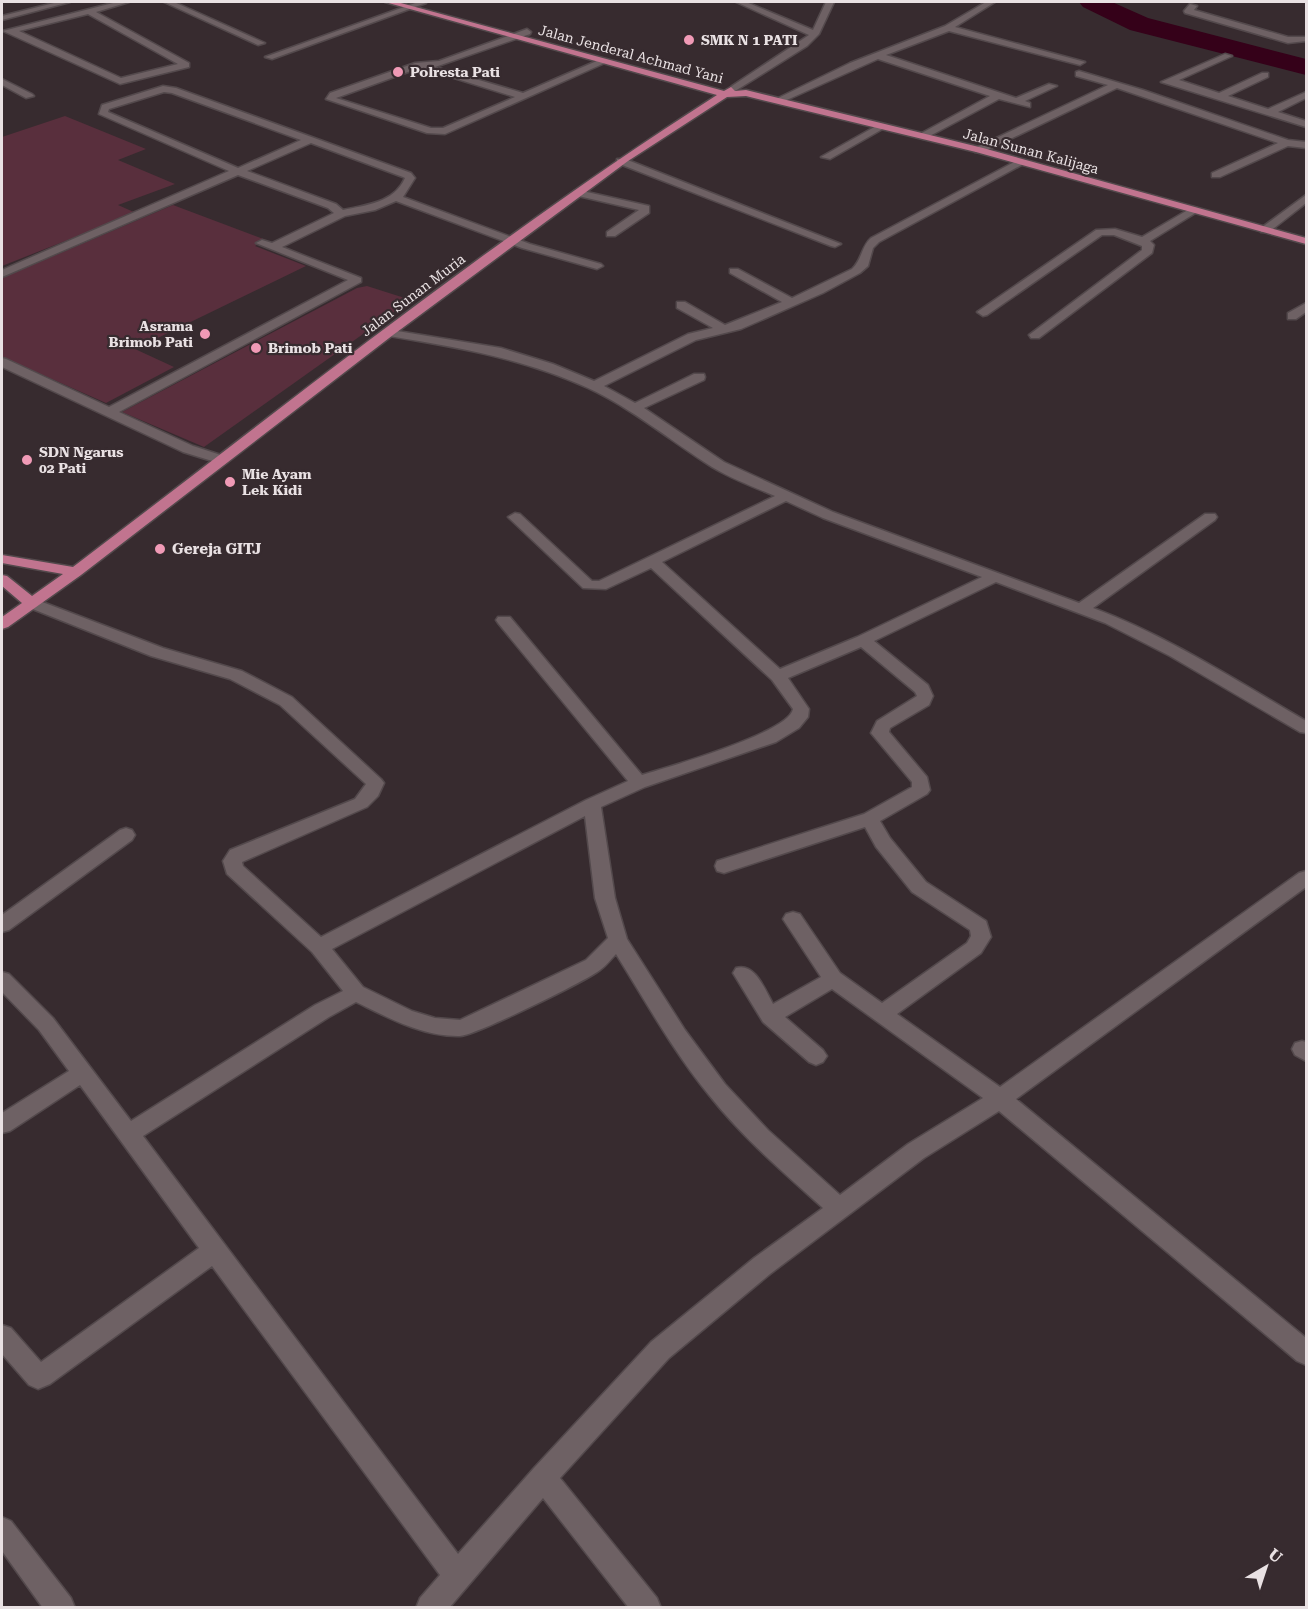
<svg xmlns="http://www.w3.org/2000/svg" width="1308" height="1609" font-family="'Roboto Serif',serif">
  <rect width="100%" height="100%" fill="#372b2f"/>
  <g fill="#592f3d">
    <polygon points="65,116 146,149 118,160 175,184 118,205 136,213 2,266 2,137"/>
    <polygon points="173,205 266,240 255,246 306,266 135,349 174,367 106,403 2,357 2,278"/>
    <polygon points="367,286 411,300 204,447 122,412 357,288"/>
  </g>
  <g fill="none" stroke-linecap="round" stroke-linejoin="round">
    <polygon fill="#350119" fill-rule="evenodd" points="1079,2 1112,2 1148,18 1306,59 1306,75 1130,30 1083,7"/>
    <defs>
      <g id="minor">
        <polygon points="58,2 70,2 2,20 2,16"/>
        <path d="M117 2H129L96 12 189 63V67L120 84 3 31ZM88 14 178 64 121 78 19 31Z"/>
        <polygon points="164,2 174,2 265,43 258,45"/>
        <polygon points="418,2 426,3 272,59 265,57"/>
        <polygon points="736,2 746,2 813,30 826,2 834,2 819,34 807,46 735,91 730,88 732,86 809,35"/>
        <polygon points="986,2 995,2 955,27 1085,62 1080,65 949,31 886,55 1016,98 1049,84 1057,86 1025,101 1030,103 1030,107 999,99 924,139 920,138 920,134 990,96 878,59 780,103 772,101 850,63 945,26"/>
        <polygon points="1190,4 1197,6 1194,10 1288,37 1306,37 1306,41 1288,43 1185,13 1184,11"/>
        <path d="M527 29 531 32 530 34 435 67 523 93 599 60 607 62 445 134 427 133 326 99 330 93 415 63 439 61ZM419 68H422L515 97 443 128H431L336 98Z"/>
        <polygon points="1225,54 1232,56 1179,80 1219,93 1262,73 1268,73 1268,77 1228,96 1268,109 1306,92 1306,98 1278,112 1306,121 1306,127 1161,82"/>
        <polygon points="1079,71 1143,90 1288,140 1306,142 1306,148 1288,146 1220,177 1212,177 1212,173 1278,143 1117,88 983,152 975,152 975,148 1108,85 1076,76 1076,72"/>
        <polygon points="2,79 32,94 34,96 26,98 2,85"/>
        <path d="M163 86 176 88 411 173 415 178 403 197 530 244 601 264 603 266 597 269 522 248 396 201 375 210 345 216 282 247 361 278V282L119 412 193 446 227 457 229 460 222 464 183 452 2 367V358L6 359 109 407 348 280 256 243 262 240 272 243 334 213 328 208 238 175 2 277V270L229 171 99 114 102 105ZM164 92 172 93 301 140 238 168 108 112 109 109ZM311 143 403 177 405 178C394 203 366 205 343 210L336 204 247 171Z"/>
        <polygon points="878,125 886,127 830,159 821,157"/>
        <polygon points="617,159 625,159 841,244 835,247 831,246 617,163"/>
        <path d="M1018 160 1027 162 879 242 873 248 868 266 860 273 823 293 741 329 696 340 604 386 635 403 694 374H704L705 377 704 380 644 408 724 462 833 512 1079 603 1205 514H1215L1217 517 1215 520 1093 608C1168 636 1237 681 1306 721V733L1300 732 1170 656 1105 623 996 582 874 641 928 685 933 696 929 705 890 728 889 732 927 777 930 790 927 794 880 821 890 838 926 882 986 921 991 937 981 953 897 1014 1000 1087 1299 873 1306 871V887L1016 1099 1306 1338V1365L1297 1361 999 1111 924 1158 770 1274 669 1358 560 1478 657 1598 661 1608H629L543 1498 449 1608H416L420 1598 440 1575 212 1266 50 1384 38 1389 29 1385 2 1354V1325L11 1328 41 1362 199 1248 80 1085 10 1131 2 1133V1113L69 1071 39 1030 2 992V972L9 974 53 1018 131 1121 315 1005 343 991 312 952 227 874 223 861 230 850 355 799 366 784 280 705 230 679 151 656 25 606 23 603 25 600H37L163 648 242 671 292 697 381 779 384 783 378 796 367 807 242 862 243 866 321 937 586 800 628 781 498 623 496 620 498 617H510L642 775C668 767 789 733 793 709L772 680 651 568 606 589 583 588 508 517 515 513 520 514 592 581H599L775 496C754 487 732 479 712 467 671 441 633 409 588 388 522 358 460 348 389 336L383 332 385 329 501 348 553 364 594 381 688 334 713 328 677 308V302H685L725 325 782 302 730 273V269H738L792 298 852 269C862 260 861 247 871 238ZM786 501 823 518 982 577 857 637 780 669 662 562ZM861 647 915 692 917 696 877 721 871 733 912 782V787L864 814 717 861 715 866 717 871 724 873 865 827 876 847 912 892 970 930 971 936 967 943 882 1003 840 973 800 914 793 912 786 914 783 919 821 977 773 1004C765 990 755 962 736 968L733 973 763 1022 809 1062 816 1065 823 1062 827 1056 823 1050 785 1017 832 989 983 1098 908 1144 840 1195 768 1130 725 1084 685 1030 627 939 615 898 601 807 645 787 776 742 799 728 808 717 809 709 788 678ZM585 816 595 898 608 938 586 960 460 1020 435 1018 412 1011 363 987 332 949ZM616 954C646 1002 673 1051 709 1095 742 1137 783 1172 823 1208L754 1258 651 1342 534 1468 458 1554 143 1136 329 1017 356 1002C389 1018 423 1037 460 1036 474 1036 586 981 600 970 606 966 611 959 616 954Z"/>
        <polygon points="578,190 649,206 649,213 615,236 607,236 607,232 639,210 574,195 574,191"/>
        <polygon points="1306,195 1306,203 1269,232 1261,232 1261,228"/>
        <polygon points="1193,207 1197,208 1197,212 1150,241 1154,245 1152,253 1039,338 1031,338 1029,335 1142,250 1142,246 1114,235 1102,235 987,315 983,316 977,312 1096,230 1115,229 1142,237"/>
        <polygon points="1306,303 1306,312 1296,319 1288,319 1288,313"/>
        <polygon points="126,828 132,830 135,835 132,840 9,930 2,932 2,915 120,830"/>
        <polygon points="1302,1041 1306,1042 1306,1061 1295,1055 1292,1049 1295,1043"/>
        <polygon points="2,1517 11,1521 71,1598 75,1608 43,1608 2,1551"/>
      </g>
      <path id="major" d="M385 2H397L724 91 731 87 735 91 746 90 983 148 1306 238V244L976 152 746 96 727 97 628 161 393 335 81 575 8 627 2 629V617L22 603 2 586V575L7 576 32 596 63 574 2 563V555L73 567C285 406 493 238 717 95Z"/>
    </defs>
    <use href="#minor" stroke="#53494c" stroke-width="3"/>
    <use href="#major" stroke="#53494c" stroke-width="3"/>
    <use href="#minor" fill="#6e6164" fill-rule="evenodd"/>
    <use href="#major" fill="#c1748f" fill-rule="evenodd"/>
  </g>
  <g fill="#f09ab6" stroke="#372b2f" stroke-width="2">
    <circle cx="689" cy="40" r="6"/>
    <circle cx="398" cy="72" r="6"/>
    <circle cx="205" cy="334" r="6"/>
    <circle cx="256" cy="348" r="6"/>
    <circle cx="27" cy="460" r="6"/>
    <circle cx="230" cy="482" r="6"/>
    <circle cx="160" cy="549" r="6"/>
  </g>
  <g text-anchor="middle" stroke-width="4.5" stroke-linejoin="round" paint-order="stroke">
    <g font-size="14" font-weight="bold" fill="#e9e1e3" stroke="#372b2f" text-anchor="start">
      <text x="701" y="45">SMK N 1 PATI</text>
      <text x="410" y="77">Polresta Pati</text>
      <text x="193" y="331" text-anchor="end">Asrama<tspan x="193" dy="16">Brimob Pati</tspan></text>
      <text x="268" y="353">Brimob Pati</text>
      <text x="39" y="457">SDN Ngarus<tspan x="39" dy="16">02 Pati</tspan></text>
      <text x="242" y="479">Mie Ayam<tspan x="242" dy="16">Lek Kidi</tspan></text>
    </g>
    <g font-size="14" fill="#e9e1e3" stroke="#372b2f">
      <text transform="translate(631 54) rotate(15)" y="5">Jalan Jenderal Achmad Yani</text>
      <text transform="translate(1031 151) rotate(15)" y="5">Jalan Sunan Kalijaga</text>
      <text transform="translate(413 295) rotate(-37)" y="5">Jalan Sunan Muria</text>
    </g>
    <g font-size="15" font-weight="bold" fill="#e9e1e3" stroke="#372b2f" text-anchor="start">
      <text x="172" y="554">Gereja GITJ</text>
    </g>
  </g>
  <rect width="1308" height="1609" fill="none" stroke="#e9e1e3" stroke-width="6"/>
  <g transform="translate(1266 1567) rotate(39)" stroke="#372b2f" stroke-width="4.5" paint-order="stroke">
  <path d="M0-4.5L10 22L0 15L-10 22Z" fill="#e9e1e3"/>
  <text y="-9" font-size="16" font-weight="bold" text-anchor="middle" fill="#e9e1e3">U</text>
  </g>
</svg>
